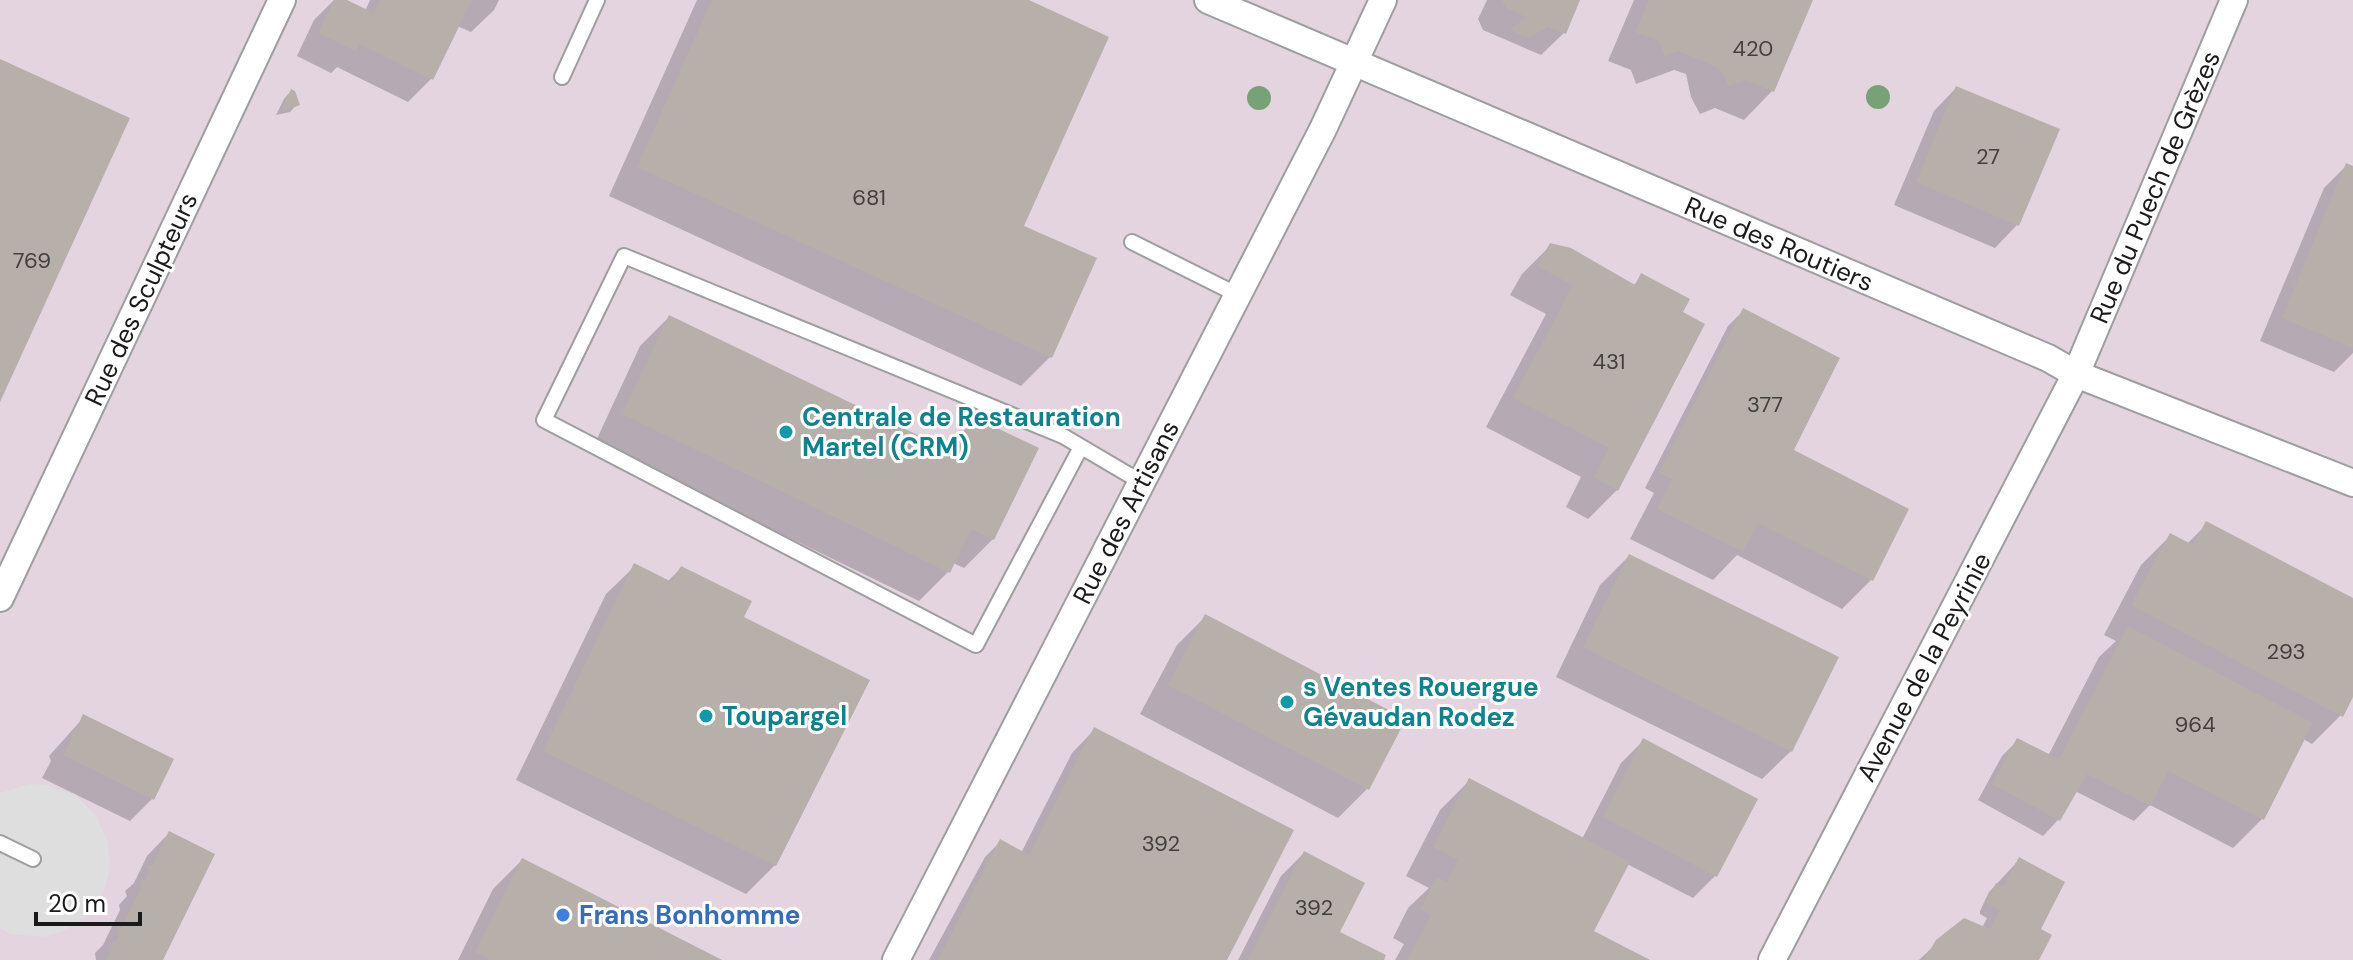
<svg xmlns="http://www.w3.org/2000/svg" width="2353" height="960" font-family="'DM Sans',sans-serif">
  <rect width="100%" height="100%" fill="#ebe8e1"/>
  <rect fill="#e3d4e0" x="0" y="0" width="2353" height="960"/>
  <polygon fill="#dedede" points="29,784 47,785 75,795 95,814 108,842 110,870 103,893 87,916 66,930 44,937 11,934 0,928 0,793"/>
  <g fill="#0003">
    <polygon points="334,0 343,0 365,11 370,0 499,0 494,10 471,32 457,26 431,79 408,102 337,67 331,73 297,56 314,20"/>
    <polygon points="697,0 1024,0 1021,227 1050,357 1021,386 609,196"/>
    <polygon points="1487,0 1578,0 1564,33 1541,55 1483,30 1478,19"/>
    <polygon points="1634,0 1811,0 1772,91 1744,120 1715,108 1700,114 1691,97 1686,74 1674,70 1636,84 1631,70 1608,61"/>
    <polygon points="1956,88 2017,225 1995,248 1894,205 1934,111"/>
    <polygon points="291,91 297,104 290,112 276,115 284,99"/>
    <polygon points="2346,166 2353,168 2353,353 2334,372 2260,341 2324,188"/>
    <polygon points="1551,245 1633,286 1642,276 1617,490 1588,519 1566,507 1581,477 1486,427 1546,314 1510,295 1522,274"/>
    <polygon points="1743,311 1792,451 1871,580 1842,609 1737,555 1713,580 1630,539 1654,493 1645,488 1728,326"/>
    <polygon points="669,317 945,450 975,419 993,539 964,568 953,563 948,572 919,601 595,443 640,346"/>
    <polygon points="2207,524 2353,600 2353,693 2341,715 2312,744 2303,739 2262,819 2233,848 2150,805 2134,821 2075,791 2058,820 2043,836 1978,800 2002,756 2018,740 2048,756 2099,657 2116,641 2104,635 2141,565 2170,536 2187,544"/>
    <polygon points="1629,556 1791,751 1762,779 1556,677 1600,585"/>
    <polygon points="635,566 667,582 681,568 741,618 775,865 746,894 516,780 606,594"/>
    <polygon points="1206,616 1367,789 1338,818 1140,714 1177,645"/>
    <polygon points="84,717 152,799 130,821 42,778 51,761 49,756"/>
    <polygon points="1094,730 1225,960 929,960 985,857 1000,842 1021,853 1072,753"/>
    <polygon points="1643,741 1715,876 1693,898 1627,864 1592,932 1646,960 1395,960 1404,944 1393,938 1408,908 1429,888 1406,876 1440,810 1469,781 1582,839 1621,763"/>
    <polygon points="169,833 161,960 96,960 95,953 103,945 120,910 119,905 127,896 125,891 134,883 147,856"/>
    <polygon points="1304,853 1337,932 1381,960 1238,960 1281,876"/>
    <polygon points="522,860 718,960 458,960 493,889"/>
    <polygon points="2019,860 2038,930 2037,960 1919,960 1938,942 1982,928 1987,918 1980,914 1980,911 1989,892"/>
  </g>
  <g fill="#b7b0aa">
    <polygon points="334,0 347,0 374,13 380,0 472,0 433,80 359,44 356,51 318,33"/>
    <polygon points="712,0 1029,0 1109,37 1024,226 1097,258 1052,358 637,167"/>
    <polygon points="1502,0 1580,0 1566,34 1547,27 1530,38 1510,30 1526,17 1506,8"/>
    <polygon points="1649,0 1813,0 1774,92 1745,80 1729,86 1719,68 1678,51 1665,57 1659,41 1635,32"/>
    <polygon points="0,59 130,118 0,402"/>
    <polygon points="1956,86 2060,129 2019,226 1916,182"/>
    <polygon points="291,89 295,91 300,105 286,110 282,108"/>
    <polygon points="2346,163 2353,166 2353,348 2282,318"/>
    <polygon points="1550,243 1571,248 1635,285 1641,273 1690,299 1683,312 1705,324 1618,491 1594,477 1609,448 1513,398 1573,285 1537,266"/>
    <polygon points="1743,308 1840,358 1794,450 1909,509 1873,581 1758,523 1743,552 1657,509 1672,479 1659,473"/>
    <polygon points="669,315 957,454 974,417 1039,448 994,540 971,529 950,573 622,414"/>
    <polygon points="2206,521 2353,598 2353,697 2343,717 2131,605 2170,533 2193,545"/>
    <polygon points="1629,554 1839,657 1792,752 1583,647"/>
    <polygon points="634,563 672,582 681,566 752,601 744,617 870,680 776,866 543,751"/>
    <polygon points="1205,614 1406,719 1369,790 1168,685"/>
    <polygon points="2128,626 2313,723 2264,820 2168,771 2151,806 2087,774 2060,821 1992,784 2017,738 2059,759"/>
    <polygon points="83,714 174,759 154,800 63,755 73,737 70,732 76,730"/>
    <polygon points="1094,727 1294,830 1227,960 938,960 1000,839 1029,855"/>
    <polygon points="1643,738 1758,799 1717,877 1603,817"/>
    <polygon points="1469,778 1630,862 1594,931 1650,960 1407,960 1431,915 1420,909 1437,877 1447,882 1458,860 1433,847"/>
    <polygon points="169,831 215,854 163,960 106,960 112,949 110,943 116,941 119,935 117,929 122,927 142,886 140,881 146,879 149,872 147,866 153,865"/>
    <polygon points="1304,851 1365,883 1340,932 1386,955 1384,960 1248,960"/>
    <polygon points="2019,857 2065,882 2041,929 2052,935 2039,960 1924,960 1936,940 1964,918 1990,929 2000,910 1986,903 1996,883 2003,887"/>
    <polygon points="522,858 560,877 722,960 491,960 475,952"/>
  </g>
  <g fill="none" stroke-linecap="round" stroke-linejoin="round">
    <defs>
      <g id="lane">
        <polyline points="562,77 597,0"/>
        <polyline points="1132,242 1238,295"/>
        <polyline points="1081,447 976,645 544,420 624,256 1063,436 1141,482"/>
        <polyline points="0,843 33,859"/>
      </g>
      <g id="street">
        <polyline points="1208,0 2048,358 2076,374 2353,483"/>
        <polyline points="0,598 282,0"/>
        <polyline points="896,960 1323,129 1383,0"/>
        <polyline points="1772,960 2076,374 2234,0"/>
      </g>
    </defs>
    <use href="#lane" stroke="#9e9e9e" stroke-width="18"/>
    <use href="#street" stroke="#9e9e9e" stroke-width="30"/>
    <use href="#lane" stroke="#fff" stroke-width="14"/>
    <use href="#street" stroke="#fff" stroke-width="26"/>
  </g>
  <g fill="#77a277">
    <circle cx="1878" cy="97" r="12"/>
    <circle cx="1259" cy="98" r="12"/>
  </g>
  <g fill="#0f9aa8" stroke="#fff" stroke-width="3">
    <circle cx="786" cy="432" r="8"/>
    <circle cx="1287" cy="702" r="8"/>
    <circle cx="706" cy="716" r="8"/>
  </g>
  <circle fill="#3f7fe0" stroke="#fff" stroke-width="3" cx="563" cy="915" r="8"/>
  <g text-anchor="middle" stroke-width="6" stroke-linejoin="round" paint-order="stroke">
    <g font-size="22" fill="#41403e">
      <text x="1753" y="56">420</text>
      <text x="1988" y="164">27</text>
      <text x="869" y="205">681</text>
      <text x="32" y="268">769</text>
      <text x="1609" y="369">431</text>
      <text x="1765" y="412">377</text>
      <text x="2286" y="659">293</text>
      <text x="2195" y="732">964</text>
      <text x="1161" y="851">392</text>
      <text x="1314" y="915">392</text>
    </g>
    <g font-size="26" fill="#1a1a1a" stroke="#fff">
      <text transform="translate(2155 187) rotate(-67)" y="9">Rue du Puech de Grèzes</text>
      <text transform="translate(1779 244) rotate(23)" y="9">Rue des Routiers</text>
      <text transform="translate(141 299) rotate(-65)" y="9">Rue des Sculpteurs</text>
      <text transform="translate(1126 512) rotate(-63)" y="9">Rue des Artisans</text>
      <text transform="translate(1924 667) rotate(-62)" y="9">Avenue de la Peyrinie</text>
    </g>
    <g font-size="26" font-weight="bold" fill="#0d838f" stroke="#fff" text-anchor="start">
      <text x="802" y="426">Centrale de Restauration<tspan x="802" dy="30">Martel (CRM)</tspan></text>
      <text x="1303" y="696">s Ventes Rouergue<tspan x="1303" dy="30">Gévaudan Rodez</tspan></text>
      <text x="722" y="725">Toupargel</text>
    </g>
    <g font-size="26" font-weight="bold" fill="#366cbe" stroke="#fff" text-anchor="start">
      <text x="579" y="924">Frans Bonhomme</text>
    </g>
  </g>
  <path d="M36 912v12h104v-12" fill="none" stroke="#1a1a1a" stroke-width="4"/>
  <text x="48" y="912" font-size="24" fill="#1a1a1a" stroke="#ffffff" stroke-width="6" paint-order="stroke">20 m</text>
</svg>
